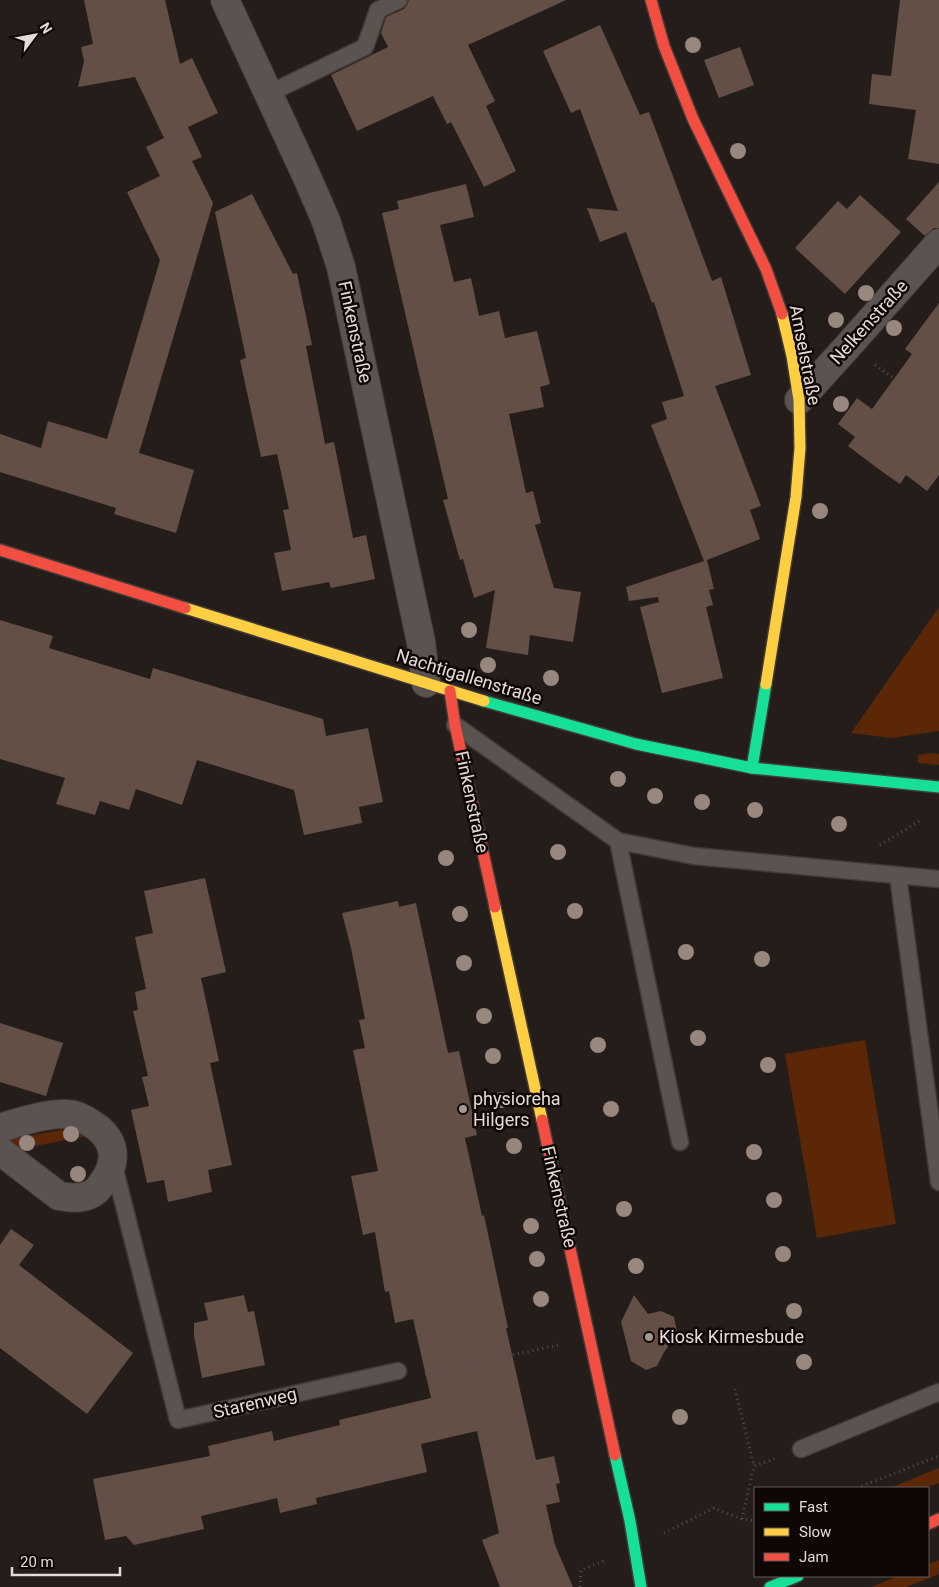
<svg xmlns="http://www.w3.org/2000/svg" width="939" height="1587" font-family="Roboto,sans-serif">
  <rect width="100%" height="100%" fill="#251d19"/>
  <g fill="#5b2707">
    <polygon points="939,607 939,731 891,738 851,733"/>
    <polygon points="932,753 939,754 939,765 918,763 918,755"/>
    <polygon points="865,1040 896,1224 817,1238 785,1054"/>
    <polygon points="72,1128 87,1136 19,1149 10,1142 11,1139"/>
    <polygon points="939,1468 939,1483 924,1488 890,1488"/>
    <polygon points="939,1560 939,1574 906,1587 871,1587 899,1576 928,1576 928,1564"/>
  </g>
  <g fill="#634f45">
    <polygon points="84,0 165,0 180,64 192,58 218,113 188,127 202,157 192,161 213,203 139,453 194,470 176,533 114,514 116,508 0,472 0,434 41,448 48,421 107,439 160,260 127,192 160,176 146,147 164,138 135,77 78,87 84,61 81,47 93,44"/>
    <polygon points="409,0 566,0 468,45 495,101 486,106 516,171 484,187 451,122 447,124 433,96 357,131 331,75 388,47 381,33 386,17 404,9 407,5"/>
    <polygon points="900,0 939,0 939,164 908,159 916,110 869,104 872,74 891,76"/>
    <polygon points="600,25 640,115 649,112 712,281 721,277 751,375 715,386 761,506 750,510 760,539 707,560 714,589 709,590 713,605 706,607 723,678 662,693 640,607 659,602 658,597 629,601 626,587 704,561 651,425 667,419 662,402 684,396 654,302 652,303 626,232 600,242 587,208 618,211 580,109 571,113 543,51"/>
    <polygon points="740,47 754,85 719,98 704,60"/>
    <polygon points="939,182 939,228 934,228 925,236 906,219"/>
    <polygon points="466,184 474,217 440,225 454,282 471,278 479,316 499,311 505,338 537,331 550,384 540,387 544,407 509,414 526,493 533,491 541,523 535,525 554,588 581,592 573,642 530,635 528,655 486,648 495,590 474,598 463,559 460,560 443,500 448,499 382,213 399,209 397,201"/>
    <polygon points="252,194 293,274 297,273 312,345 306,346 325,444 334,442 353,538 366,535 375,579 331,588 329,582 282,591 274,553 291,550 283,510 289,509 277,454 261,457 240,360 246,358 215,212"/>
    <polygon points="860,195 901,232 845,294 795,248 838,201 847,209"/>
    <polygon points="939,303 939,475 927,491 906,475 900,484 884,473 848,446 855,437 838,424 857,398 872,409 912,354 905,349"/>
    <polygon points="0,620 53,636 49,648 150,679 153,668 323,719 326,736 368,728 383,802 359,807 362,823 304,835 294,790 197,760 182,805 136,789 129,810 100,801 95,815 56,804 65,778 0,759"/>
    <polygon points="205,878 226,972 201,978 219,1061 210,1063 232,1165 208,1170 212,1192 168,1202 164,1180 147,1183 131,1110 149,1106 142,1077 148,1076 133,1011 138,1010 135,992 146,989 135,937 153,933 144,891"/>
    <polygon points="398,901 399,907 416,903 448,1053 459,1051 477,1135 465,1138 482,1216 484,1215 508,1328 506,1328 536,1460 554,1456 560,1483 556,1484 560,1502 546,1505 555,1545 573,1587 500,1587 482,1540 499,1533 477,1431 421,1444 427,1472 316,1498 317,1504 280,1513 277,1498 201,1516 204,1529 134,1545 126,1536 105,1540 93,1479 210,1456 208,1446 272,1431 274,1441 340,1425 339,1420 431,1398 413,1319 395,1323 389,1291 385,1292 375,1232 363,1235 351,1176 378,1171 353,1050 365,1048 359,1020 365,1019 351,948 342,913"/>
    <polygon points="0,1023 63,1043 46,1096 0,1082"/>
    <polygon points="11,1229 34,1245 19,1265 133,1353 87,1414 0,1348 0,1245"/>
    <polygon points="244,1295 248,1312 254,1311 265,1365 202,1378 194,1336 194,1323 208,1320 204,1303"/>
    <polygon points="634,1295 648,1314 661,1311 674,1317 677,1332 663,1354 657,1366 646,1370 631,1361 621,1322"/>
  </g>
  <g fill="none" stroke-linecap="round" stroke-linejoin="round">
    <defs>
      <g id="lane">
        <polyline points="268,94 365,47 378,10 399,0"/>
        <polyline points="455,725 618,841 694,856 939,879"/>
        <polyline points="618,841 680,1142"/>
        <polyline points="898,876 939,1182"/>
        <polyline points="113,1162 178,1420 398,1371"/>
        <polyline points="801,1449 939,1392"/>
      </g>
      <g id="street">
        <polyline points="225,0 307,177 326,221 341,267 421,642 426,683"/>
        <polyline points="799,400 848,346 939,243"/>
        <path d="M0 1128C18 1122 48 1113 67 1114 76 1114 85 1119 92 1124 115 1138 119 1160 103 1182 100 1187 95 1193 89 1195 79 1199 70 1198 59 1196L0 1151"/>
      </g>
      <g id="fast">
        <polyline points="484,701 636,744 752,768 939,787"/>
        <polyline points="752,768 766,684"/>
        <polyline points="615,1455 630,1521 641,1587"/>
        <polyline points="770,1587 798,1576"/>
      </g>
      <g id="slow">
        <polyline points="185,608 484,701"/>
        <polyline points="766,684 796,497 800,448 799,400 792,356 782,314"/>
        <polyline points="495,907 542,1120"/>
      </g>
      <g id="jam">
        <polyline points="651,0 664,46 693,119 766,269 782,314"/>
        <polyline points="0,550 185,608"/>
        <polyline points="450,691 455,725 495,907"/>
        <polyline points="542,1120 615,1455"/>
        <polyline points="928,1524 939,1519"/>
      </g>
    </defs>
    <use href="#lane" stroke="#413a37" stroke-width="19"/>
    <use href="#street" stroke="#413a37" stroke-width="30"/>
    <use href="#fast" stroke="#413a37" stroke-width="14"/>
    <use href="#slow" stroke="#413a37" stroke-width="14"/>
    <use href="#jam" stroke="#413a37" stroke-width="14"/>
    <g stroke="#544d4b" stroke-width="3" stroke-dasharray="1 4" stroke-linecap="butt">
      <polyline points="875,365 907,388"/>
      <polyline points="880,845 921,820"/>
      <polyline points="425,1374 558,1345"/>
      <polyline points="735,1389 754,1466 777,1458"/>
      <polyline points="857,1488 939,1456"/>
      <polyline points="742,1519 754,1466"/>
      <polyline points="664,1533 714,1508 742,1519 755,1521"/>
      <polyline points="580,1587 581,1570 604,1561"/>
    </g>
    <use href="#lane" stroke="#5a5350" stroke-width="16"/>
    <use href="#street" stroke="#5a5350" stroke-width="28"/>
    <use href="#fast" stroke="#16e098" stroke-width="11"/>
    <use href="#slow" stroke="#ffcf43" stroke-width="11"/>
    <use href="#jam" stroke="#f24e42" stroke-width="11"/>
  </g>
  <g fill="#98877f">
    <circle cx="693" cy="45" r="8"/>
    <circle cx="738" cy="151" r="8"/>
    <circle cx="866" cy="293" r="8"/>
    <circle cx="836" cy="320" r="8"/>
    <circle cx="894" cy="328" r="8"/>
    <circle cx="841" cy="404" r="8"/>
    <circle cx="820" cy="511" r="8"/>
    <circle cx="469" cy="630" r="8"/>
    <circle cx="488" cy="665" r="8"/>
    <circle cx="551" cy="678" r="8"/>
    <circle cx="618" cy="779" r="8"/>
    <circle cx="655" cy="796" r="8"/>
    <circle cx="702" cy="802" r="8"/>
    <circle cx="755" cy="810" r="8"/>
    <circle cx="839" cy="824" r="8"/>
    <circle cx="558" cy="852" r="8"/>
    <circle cx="446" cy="858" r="8"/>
    <circle cx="575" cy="911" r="8"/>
    <circle cx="460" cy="914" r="8"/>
    <circle cx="686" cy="952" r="8"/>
    <circle cx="762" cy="959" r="8"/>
    <circle cx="464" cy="963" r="8"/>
    <circle cx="484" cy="1016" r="8"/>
    <circle cx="698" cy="1038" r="8"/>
    <circle cx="598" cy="1045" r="8"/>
    <circle cx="493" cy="1056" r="8"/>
    <circle cx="768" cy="1065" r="8"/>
    <circle cx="501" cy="1100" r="8"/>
    <circle cx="611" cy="1109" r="8"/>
    <circle cx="71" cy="1134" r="8"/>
    <circle cx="27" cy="1143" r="8"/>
    <circle cx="514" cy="1146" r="8"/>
    <circle cx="754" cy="1152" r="8"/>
    <circle cx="78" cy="1174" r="8"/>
    <circle cx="774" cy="1200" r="8"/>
    <circle cx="624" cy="1209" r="8"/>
    <circle cx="531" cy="1226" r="8"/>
    <circle cx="783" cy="1254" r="8"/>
    <circle cx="537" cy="1259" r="8"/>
    <circle cx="636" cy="1266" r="8"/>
    <circle cx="541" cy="1299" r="8"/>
    <circle cx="794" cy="1311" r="8"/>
    <circle cx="804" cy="1362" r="8"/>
    <circle cx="680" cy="1417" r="8"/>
  </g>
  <g fill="#a29893" stroke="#0e0705" stroke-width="2">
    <circle cx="463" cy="1109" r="5"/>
    <circle cx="649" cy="1337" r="5"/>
  </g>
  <g text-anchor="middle" stroke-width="5" stroke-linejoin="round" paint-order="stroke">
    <g font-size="18" fill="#e5dad5" stroke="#0e0705">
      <text transform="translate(869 322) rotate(-48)" y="6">Nelkenstraße</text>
      <text transform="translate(355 332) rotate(78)" y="6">Finkenstraße</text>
      <text transform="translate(805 355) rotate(79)" y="6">Amselstraße</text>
      <text transform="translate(469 677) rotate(17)" y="6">Nachtigallenstraße</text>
      <text transform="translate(472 802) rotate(78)" y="6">Finkenstraße</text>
      <text transform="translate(559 1197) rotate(77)" y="6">Finkenstraße</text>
      <text transform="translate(255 1403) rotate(-13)" y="6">Starenweg</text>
    </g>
    <g font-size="18" fill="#e5dad5" stroke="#0e0705" text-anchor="start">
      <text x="473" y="1105">physioreha<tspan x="473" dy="21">Hilgers</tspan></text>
      <text x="659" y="1343">Kiosk Kirmesbude</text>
    </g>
  </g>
  <rect x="754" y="1487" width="175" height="90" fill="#0e0705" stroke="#645b58"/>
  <rect x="764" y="1503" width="25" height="8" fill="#16e098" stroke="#645b58"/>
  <text x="799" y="1512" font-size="15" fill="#e5dad5">Fast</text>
  <rect x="764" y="1528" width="25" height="8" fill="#ffcf43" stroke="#645b58"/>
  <text x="799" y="1537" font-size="15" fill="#e5dad5">Slow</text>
  <rect x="764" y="1553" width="25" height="8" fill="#f24e42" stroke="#645b58"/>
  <text x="799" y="1562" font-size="15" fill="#e5dad5">Jam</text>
  <g transform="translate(35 35) rotate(58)" stroke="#0e0705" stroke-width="4" paint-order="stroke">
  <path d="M0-4L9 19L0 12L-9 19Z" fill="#e5dad5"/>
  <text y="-8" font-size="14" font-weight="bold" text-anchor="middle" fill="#e5dad5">N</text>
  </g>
  <path d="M12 1567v8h108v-8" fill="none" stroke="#e5dad5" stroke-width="2.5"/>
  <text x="20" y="1567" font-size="15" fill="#e5dad5" stroke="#0e0705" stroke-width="4" paint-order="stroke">20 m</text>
</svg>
